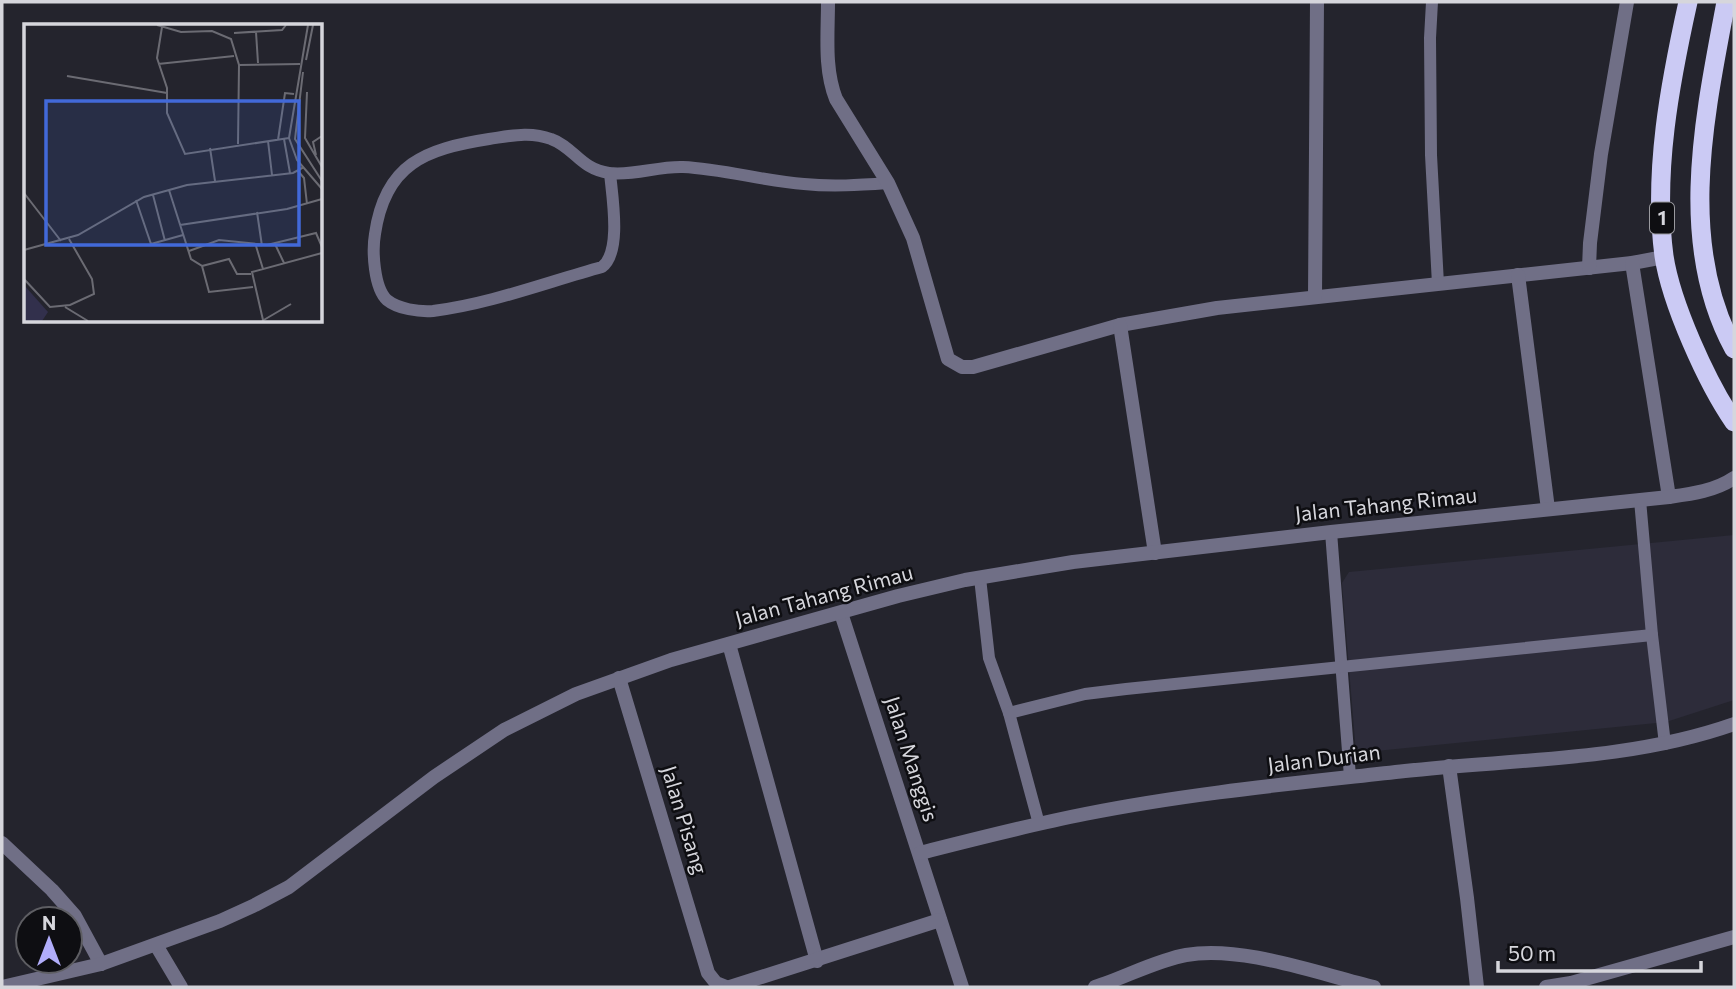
<svg xmlns="http://www.w3.org/2000/svg" width="1736" height="989" font-family="Commissioner,sans-serif">
  <rect width="100%" height="100%" fill="#24242d"/>
  <polygon fill="#2d2c3a" points="1734,535 1734,700 1666,722 1356,753 1342,583 1349,572"/>
  <g fill="none" stroke-linecap="round" stroke-linejoin="round">
    <g stroke="#706f86" stroke-width="12">
      <polyline points="1432,2 1430,38 1431,155 1438,284"/>
      <path d="M610 173C612 196 622 252 602 267 547 282 490 304 433 311 419 312 398 309 387 300 374 288 372 251 375 234 385 164 425 149 489 139 510 136 530 131 551 139 574 147 580 169 609 173 634 176 658 166 683 167 724 169 763 181 804 184 832 187 860 185 888 183"/>
      <polyline points="1640,500 1652,635 1665,744"/>
      <polyline points="1331,532 1350,777"/>
      <polyline points="980,578 989,658 1009,713 1039,824"/>
      <polyline points="1009,713 1085,694 1126,689 1652,635"/>
    </g>
    <g stroke="#706f86" stroke-width="14">
      <path d="M828 2C828 34 824 69 836 99L888 183 913 238 948 359 962 367H973L1120 325 1217 308 1632 263 1664 257"/>
      <polyline points="1632,263 1669,497"/>
      <polyline points="1589,268 1590,243 1601,154 1627,2"/>
      <polyline points="1518,275 1548,509"/>
      <polyline points="1315,297 1317,2"/>
      <polyline points="1120,325 1155,553"/>
      <polyline points="841,613 962,987"/>
      <polyline points="729,644 817,961"/>
      <polyline points="619,678 708,973 716,983 726,987"/>
      <polyline points="1449,766 1467,898 1477,987"/>
      <polyline points="2,843 52,890 75,916 101,964"/>
      <path d="M920 853C975 839 1029 825 1085 814 1190 793 1298 783 1405 771 1515 759 1629 761 1734 724"/>
      <polyline points="156,945 181,987"/>
      <path d="M2 987 101 964 220 921 255 905 289 887 434 777 504 730 576 694 671 660 898 596 965 580 1073 562 1331 532 1669 497C1691 494 1715 491 1734 478"/>
      <polyline points="730,987 940,920"/>
      <path d="M1095 987C1124 978 1157 960 1186 955 1242 945 1319 974 1374 987"/>
      <polyline points="1546,987 1571,983 1734,937"/>
    </g>
    <g stroke="#cbcaf4" stroke-width="19">
      <path d="M1688 2C1670 83 1653 172 1664 256 1671 303 1707 383 1734 422"/>
      <path d="M1726 2C1705 114 1676 243 1734 349"/>
    </g>
  </g>
  <g text-anchor="middle" stroke-width="5" stroke-linejoin="round" paint-order="stroke">
    <rect fill="#0e0e12" stroke="#9a9a9f" stroke-width="2" x="1650" y="202.5" width="24" height="31" rx="5"/>
    <g font-size="19" font-weight="bold" fill="#d6d6dc">
      <text x="1662" y="225">1</text>
    </g>
    <g font-size="21" fill="#d6d6dc" stroke="#0e0e12">
      <text transform="translate(1386 505) rotate(-6)" y="7">Jalan Tahang Rimau</text>
      <text transform="translate(824 596) rotate(-15)" y="7">Jalan Tahang Rimau</text>
      <text transform="translate(911 759) rotate(72)" y="7">Jalan Manggis</text>
      <text transform="translate(1324 759) rotate(-7)" y="7">Jalan Durian</text>
      <text transform="translate(684 820) rotate(73)" y="7">Jalan Pisang</text>
    </g>
  </g>
  <g transform="translate(24 24)">
    <rect width="298" height="298" fill="#24242d"/>
    <path d="M0 261 24 288 18 297H0Z" fill="#32304c"/>
    <path fill="none" stroke="#6b6b73" stroke-width="2" d="M133 1 157 8 188 7 207 15 215 41 214 120M284 1 265 114 273 136 298 165M138 3 133 34 143 64V89L161 130 265 114M232 8 234 39M210 9 258 6 262 1M282 36 289 1M134 40 210 32M215 41 276 40M279 48 271 115 298 157M43 52 143 69M283 68 281 114 298 143M260 115 266 149M254 116 261 69 270 70M244 117 248 151M186 124 191 157M292 131 289 118 298 112M274 147 280 154 283 180M145 166 167 235 178 242 185 268 229 263M0 169 37 217M129 171 141 217M112 176 127 220 159 211M233 188 238 222M156 201 263 185 298 175M251 220 260 239M232 222 239 245M0 226 54 211 120 173 163 161 269 149 280 143M165 227 195 216 243 221 292 209 298 223M178 242 205 235 213 250H227M0 255 26 283 46 281 70 270 68 255 45 215M41 283 64 297M239 296 228 248 298 229M238 297 267 280"/>
    <path fill="#4269d9" fill-opacity="0.15" stroke="#4269d9" stroke-width="3.5" d="M22 77H275V221H22Z"/>
    <rect width="298" height="298" fill="none" stroke="#d6d6dc" stroke-width="3.5"/>
  </g>
  <rect width="1736" height="989" fill="none" stroke="#d6d6dc" stroke-width="7"/>
  <g transform="translate(49 940)"><circle r="33" fill="#0e0e12" stroke="#5e5e63" stroke-width="2"/>
  <path d="M0-5L12 26L0 18L-12 26Z" fill="#b1adfa"/>
  <text y="-10" font-size="19" font-weight="bold" text-anchor="middle" fill="#d6d6dc">N</text>
  </g>
  <path d="M1498 961v10h203v-10" fill="none" stroke="#d6d6dc" stroke-width="3.5"/>
  <text x="1508" y="961" font-size="21" fill="#d6d6dc" stroke="#0e0e12" stroke-width="5" paint-order="stroke">50 m</text>
</svg>
